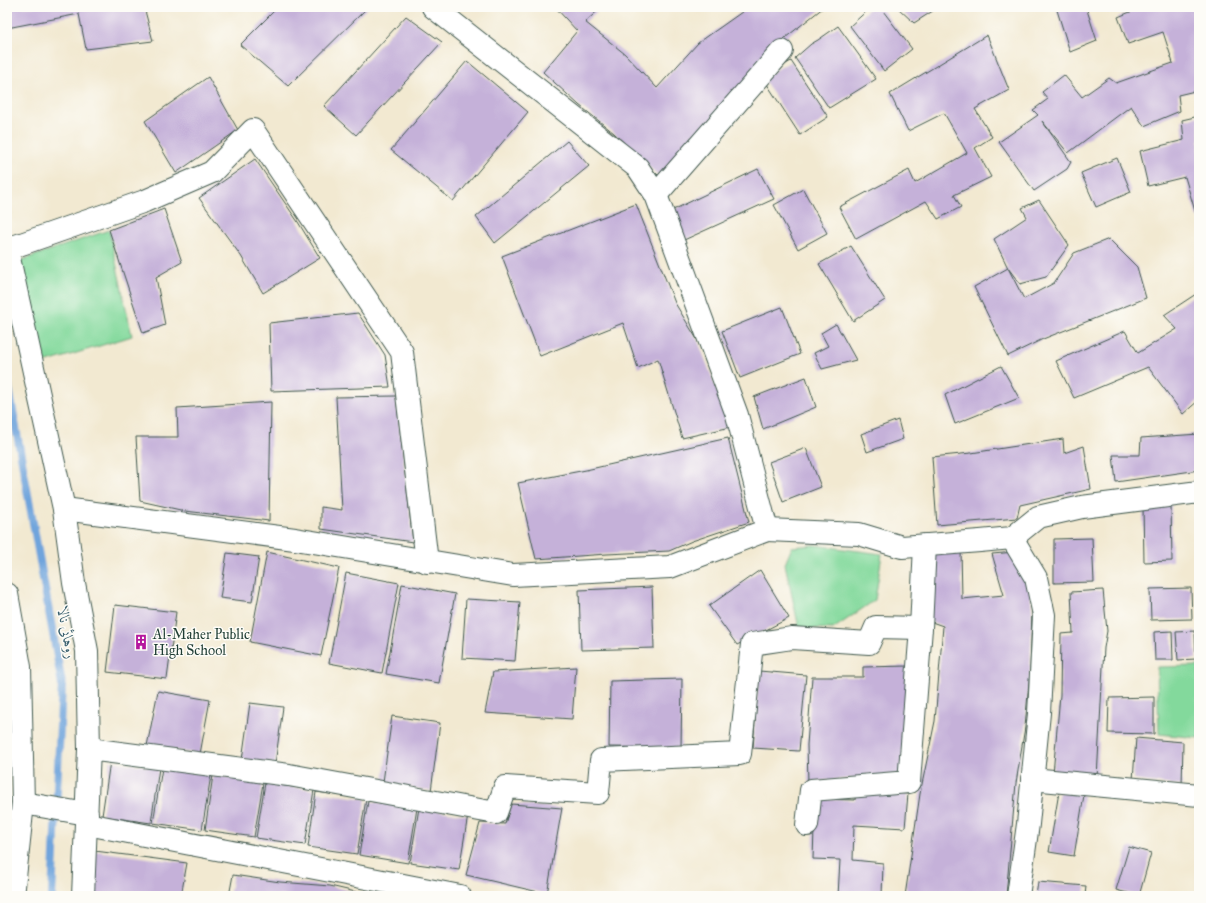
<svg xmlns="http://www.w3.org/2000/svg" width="1206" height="903" font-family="'IM FELL Great Primer',Amiri,serif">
  <rect width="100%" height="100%" fill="#fdfcf7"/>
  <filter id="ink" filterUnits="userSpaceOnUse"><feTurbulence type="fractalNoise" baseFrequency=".025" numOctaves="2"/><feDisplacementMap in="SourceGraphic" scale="8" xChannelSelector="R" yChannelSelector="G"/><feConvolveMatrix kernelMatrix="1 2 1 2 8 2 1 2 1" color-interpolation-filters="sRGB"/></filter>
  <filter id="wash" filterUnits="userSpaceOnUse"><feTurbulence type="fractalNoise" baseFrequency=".012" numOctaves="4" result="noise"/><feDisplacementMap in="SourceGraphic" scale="16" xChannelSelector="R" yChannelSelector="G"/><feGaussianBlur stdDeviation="0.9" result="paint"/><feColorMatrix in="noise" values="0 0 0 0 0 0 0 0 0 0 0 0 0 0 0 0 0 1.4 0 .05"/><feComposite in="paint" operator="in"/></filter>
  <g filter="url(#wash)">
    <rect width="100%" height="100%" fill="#f2e9d1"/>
    <g fill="#83d99c" stroke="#518b68">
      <polygon points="109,230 132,336 41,364 19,261"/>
      <polygon points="814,545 882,554 875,600 833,629 799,628 785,564 792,547"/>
      <polygon points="1199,666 1199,738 1159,734 1157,667"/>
    </g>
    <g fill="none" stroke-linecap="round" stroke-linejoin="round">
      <polyline stroke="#70a4dc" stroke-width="8" points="7,378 62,684 52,896"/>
    </g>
    <g id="blocks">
      <g fill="#c5b1d9">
        <polygon points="7,7 144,7 153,41 86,49 79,14 7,28"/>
        <polygon points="278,7 368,7 288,86 240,45"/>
        <polygon points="555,7 602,7 585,22 625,54 657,88 698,43 749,7 824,7 785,38 745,84 659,176 614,133 579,105 543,72 577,31"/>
        <polygon points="871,7 880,7 912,49 884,71 850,26"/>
        <polygon points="897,7 939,7 914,23"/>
        <polygon points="1056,7 1086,7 1097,41 1070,52"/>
        <polygon points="1134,7 1199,7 1199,90 1178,95 1180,111 1144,126 1131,106 1068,153 1042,121 1071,162 1067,169 1034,191 999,142 1038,115 1033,110 1048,99 1042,92 1064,75 1082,97 1109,78 1116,83 1173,63 1163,32 1128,44 1118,17 1135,10"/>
        <polygon points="406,16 442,42 356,135 324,106"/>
        <polygon points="838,26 876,79 829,108 795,58 811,44 818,40"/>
        <polygon points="987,35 1009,90 975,109 992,137 975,148 991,177 954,195 961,207 938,219 926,201 856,239 839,207 909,170 915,183 967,153 944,113 908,131 890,94"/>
        <polygon points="467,61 528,112 453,201 391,150"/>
        <polygon points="791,61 828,117 800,135 763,78"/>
        <polygon points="208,77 238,130 176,173 145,121"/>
        <polygon points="1199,116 1199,218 1197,218 1185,177 1148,186 1140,151 1184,140 1182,120"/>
        <polygon points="567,141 589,166 495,243 476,217"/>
        <polygon points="1117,158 1131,192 1096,207 1081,173"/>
        <polygon points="255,159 298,222 320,258 263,293 241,256 199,198"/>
        <polygon points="758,169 774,199 684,240 673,210"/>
        <polygon points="803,189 827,233 798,249 774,205"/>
        <polygon points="1039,200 1069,245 1046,277 1020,284 1008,268 994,239 1027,217 1022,208"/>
        <polygon points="636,204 675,303 698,341 731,427 682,438 658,359 638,368 623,323 540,356 502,256"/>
        <polygon points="164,209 182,262 156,277 165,325 143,333 109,230"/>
        <polygon points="1109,239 1137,267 1146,298 1043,339 1008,356 974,287 1008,268 1024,299 1054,283 1074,253"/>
        <polygon points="851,246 885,300 853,321 819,264"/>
        <polygon points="1199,292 1199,400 1183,414 1148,367 1074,398 1056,361 1125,331 1138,353 1177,329 1164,315"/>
        <polygon points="782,307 800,354 740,378 722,331"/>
        <polygon points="358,313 385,355 390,387 271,391 269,323"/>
        <polygon points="836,324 856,360 822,369 814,353 828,346 821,333"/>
        <polygon points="1001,366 1019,398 955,424 945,395"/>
        <polygon points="806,377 816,407 763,429 754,397"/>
        <polygon points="396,396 413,542 321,529 321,507 342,510 336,397"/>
        <polygon points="271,402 269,521 185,511 140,501 136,437 178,437 177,408"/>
        <polygon points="898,420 903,439 867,452 861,434"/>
        <polygon points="1199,434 1199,451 1197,451 1199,470 1116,482 1113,455 1140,455 1141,438"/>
        <polygon points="728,438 749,522 692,541 669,551 607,554 536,559 518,483 586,470"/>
        <polygon points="1063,439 1064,453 1084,446 1091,489 1020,505 1017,518 937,525 932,457 971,453"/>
        <polygon points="806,448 821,487 783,502 769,462"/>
        <polygon points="1171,504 1172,561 1144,562 1143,506"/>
        <polygon points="1092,538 1094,582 1054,583 1054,539"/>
        <polygon points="961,549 962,599 1004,595 992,554 1015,552 1029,582 1032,611 1030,671 1025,727 1016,783 1006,896 905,896 920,794 935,721 943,626 926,620 931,553"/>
        <polygon points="267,552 339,568 321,656 250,642"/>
        <polygon points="227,553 259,557 252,602 220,598"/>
        <polygon points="760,570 789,618 737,645 709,606"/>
        <polygon points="346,573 399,583 382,673 329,663"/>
        <polygon points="402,584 455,594 439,683 386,674"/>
        <polygon points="652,587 654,648 581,650 579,590"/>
        <polygon points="1191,588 1192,619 1151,620 1150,589"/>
        <polygon points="1103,590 1107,631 1104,648 1097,778 1053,774 1060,695 1061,634 1073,633 1071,592"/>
        <polygon points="466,599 520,602 515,661 462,658"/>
        <polygon points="115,605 176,612 167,679 107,672"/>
        <polygon points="1172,631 1173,660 1155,660 1154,632"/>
        <polygon points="1195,631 1196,659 1178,660 1176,632"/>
        <polygon points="909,666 901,774 808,782 807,745 812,677 863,677 863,667"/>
        <polygon points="576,667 572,719 485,713 493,672"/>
        <polygon points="759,671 806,675 799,751 753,748"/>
        <polygon points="682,679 681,748 609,747 610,681"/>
        <polygon points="158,691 210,700 200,754 147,746"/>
        <polygon points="1154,697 1154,734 1108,733 1109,698"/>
        <polygon points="250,703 283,707 275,764 242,760"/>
        <polygon points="392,716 440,723 431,791 383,782"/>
        <polygon points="1136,738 1183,742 1182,786 1133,780"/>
        <polygon points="110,761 159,768 151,823 102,816"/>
        <polygon points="162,768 211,775 202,830 153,823"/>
        <polygon points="213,775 263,783 254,837 205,830"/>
        <polygon points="265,783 314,790 305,845 256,838"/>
        <polygon points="856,790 908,794 905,828 854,825 853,860 883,863 882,896 838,896 840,860 813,859 815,799 855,800"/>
        <polygon points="316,792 366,799 357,854 308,847"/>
        <polygon points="1059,792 1084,795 1074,856 1049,852"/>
        <polygon points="368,801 417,808 408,863 359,855"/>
        <polygon points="511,804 562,808 547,894 466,875 480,823 505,824"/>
        <polygon points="419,808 468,815 459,870 410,863"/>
        <polygon points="1129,847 1151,853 1139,896 1116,890"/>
        <polygon points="95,851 187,863 181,896 89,896"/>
        <polygon points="233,875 280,882 330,886 373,896 229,896"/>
        <polygon points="1038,882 1086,886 1085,896 1036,896"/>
      </g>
    </g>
  </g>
  <g filter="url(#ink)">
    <use href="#blocks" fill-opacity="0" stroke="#3f574c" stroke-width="1"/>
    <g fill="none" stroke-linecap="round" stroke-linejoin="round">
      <defs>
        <g id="minor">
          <polyline points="656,195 782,51"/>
          <polyline points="64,509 295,539 513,575 670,567 767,530 737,415 656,195 638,168 433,7"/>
          <polyline points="767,530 859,534 902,547 980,541 1012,538 1038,517 1082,507 1199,492"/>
          <polyline points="1012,538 1036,578 1044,615 1039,713 1028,824 1018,896"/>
          <polyline points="89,749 87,651 74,583 64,509 7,249 145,201 212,172 253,130 402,352 427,562"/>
          <polyline points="1032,779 1199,795"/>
          <polyline points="23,803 87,814"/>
          <polyline points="87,824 460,896"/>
          <polyline points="807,825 811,790 909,782 921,628"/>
          <polyline points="83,896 89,749 289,775 496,813 505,787 598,793 601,760 740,754 752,644 792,638 869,643 876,627 921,628 925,545"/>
        </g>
        <polyline id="tertiary" points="7,594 20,667 23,803 13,896"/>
      </defs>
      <use href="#minor" stroke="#3f574c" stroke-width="24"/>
      <use href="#tertiary" stroke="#3f574c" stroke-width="24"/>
      <use href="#minor" stroke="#fff" stroke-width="22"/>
      <use href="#tertiary" stroke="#fff" stroke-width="22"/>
    </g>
  </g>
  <defs>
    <symbol id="building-bare" viewBox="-9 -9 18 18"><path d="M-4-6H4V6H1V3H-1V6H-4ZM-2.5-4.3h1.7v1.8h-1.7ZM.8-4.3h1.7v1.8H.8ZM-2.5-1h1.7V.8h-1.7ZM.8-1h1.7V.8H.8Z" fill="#b5179e" stroke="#fdfcf7" stroke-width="2.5" paint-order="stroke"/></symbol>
  </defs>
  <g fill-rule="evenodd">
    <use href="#building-bare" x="130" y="631" width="22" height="22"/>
  </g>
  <g text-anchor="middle" stroke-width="3" stroke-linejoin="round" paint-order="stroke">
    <g font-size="14" fill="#1f3d34" stroke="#fdfcf7" text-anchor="start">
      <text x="153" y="639">Al-Maher Public<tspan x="153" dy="16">High School</tspan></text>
    </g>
    <g font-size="15" font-style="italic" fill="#3b616f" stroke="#fdfcf7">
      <text transform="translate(67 633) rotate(80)" y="5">روہائی نالا</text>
    </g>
  </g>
  <rect width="1206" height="903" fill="none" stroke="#fdfcf7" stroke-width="24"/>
</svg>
